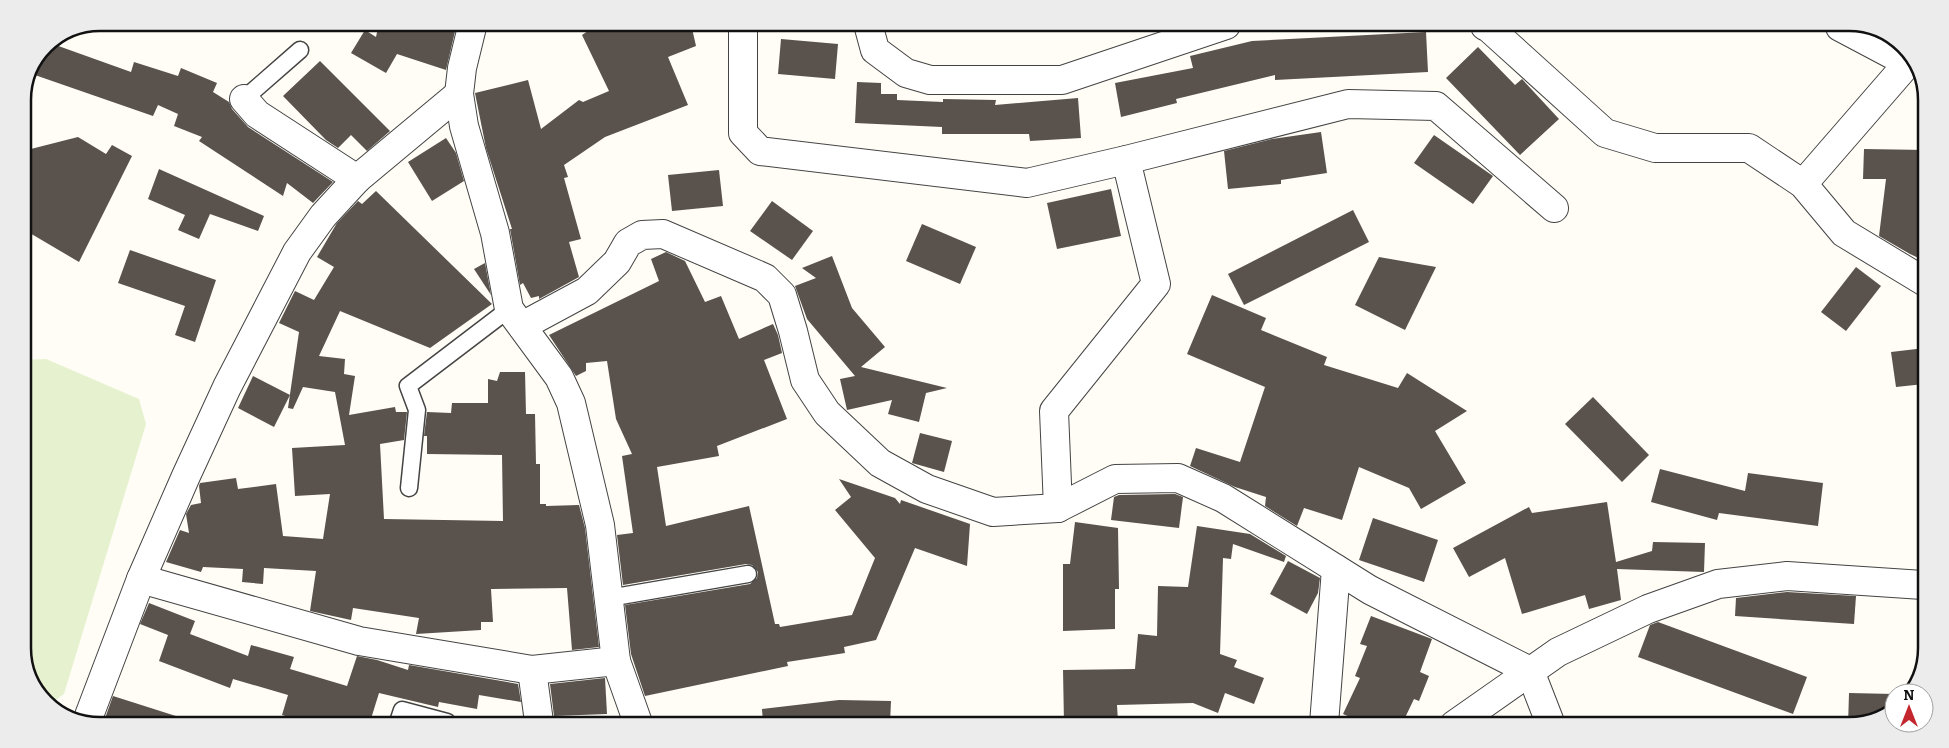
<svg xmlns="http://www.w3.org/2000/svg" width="1949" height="748" font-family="Bitter,serif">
  <rect width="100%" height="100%" fill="#fffdf5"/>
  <polygon fill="#e6f2cf" points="46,359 139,399 146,424 64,694 50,704 38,695 23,654 23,360"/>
  <g fill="#5a524d">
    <polygon points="379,23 457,23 446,70 397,54 386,73 351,53 365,30 376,37"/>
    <polygon points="598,24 691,24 696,46 668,57 688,105 605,137 564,165 568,177 564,178 581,239 569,242 579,277 539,299 539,296 531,298 523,283 520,285 510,229 512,229 486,148 475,93 528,80 541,129 579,100 583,102 609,91 582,35"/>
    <polygon points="1426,32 1428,72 1275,80 1275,75 1176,99 1177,103 1121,117 1115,83 1193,68 1190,56 1252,41"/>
    <polygon points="781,39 838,44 835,79 778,74"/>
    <polygon points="50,43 131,72 134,62 178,76 181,68 217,83 213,92 229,102 232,109 248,127 333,182 313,203 287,183 283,196 199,141 202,137 174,126 178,114 158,105 153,116 32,74 45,45"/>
    <polygon points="1478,47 1515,85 1522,79 1559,119 1520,155 1446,78"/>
    <polygon points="320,61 390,131 367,151 351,135 338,148 326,140 283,96"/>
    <polygon points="857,82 881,83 881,94 897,94 897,100 943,102 943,99 996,100 995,105 1078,98 1081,138 1030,141 1029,134 942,134 942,127 855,123"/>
    <polygon points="1321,132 1327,173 1281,180 1281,184 1228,189 1224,151 1272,139"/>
    <polygon points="1434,135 1493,176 1473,204 1414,163"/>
    <polygon points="78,137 106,154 112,145 132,156 79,262 23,229 23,151"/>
    <polygon points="446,138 456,153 464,181 432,201 408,162"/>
    <polygon points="1864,149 1926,150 1925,261 1910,254 1879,236 1886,179 1863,179"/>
    <polygon points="159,169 264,216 258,231 210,214 199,239 178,230 185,215 148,199"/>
    <polygon points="719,170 723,206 672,211 668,175"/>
    <polygon points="1111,189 1121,236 1057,249 1047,203"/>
    <polygon points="376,191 492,304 430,348 340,311 319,356 345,359 344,374 355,376 349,415 395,407 396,412 407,412 404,440 380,444 384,519 503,521 502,455 427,454 427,436 424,436 427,412 451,413 452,403 488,403 488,379 497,381 500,372 525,372 526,414 535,414 536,464 540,464 540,504 546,504 546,506 579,505 585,528 599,647 572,650 567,588 491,589 493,622 481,622 481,630 416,634 419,618 353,608 351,620 310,611 316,571 264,568 263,584 242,582 243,569 203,567 201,572 166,562 180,530 189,533 186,514 191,505 201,503 199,486 200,483 236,478 238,489 276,484 283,536 323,539 330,494 295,496 292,448 345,445 335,392 303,387 293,409 288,408 299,332 279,323 295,291 314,300 334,267 317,257 337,223 358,201 362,204"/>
    <polygon points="772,201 813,231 792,260 750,231"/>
    <polygon points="1353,210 1369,242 1244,305 1228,274"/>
    <polygon points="922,224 976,247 960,284 906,261"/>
    <polygon points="130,250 216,280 195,342 175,335 185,306 118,283"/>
    <polygon points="666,252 685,261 705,302 721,296 739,339 773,324 778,335 782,353 764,360 787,419 717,446 719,456 657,467 666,526 749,506 775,624 779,624 780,627 852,615 875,558 835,510 851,497 839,479 895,498 900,504 901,500 970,524 967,566 915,548 876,640 844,647 845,653 787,662 788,666 645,696 631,654 625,605 750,584 757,578 758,572 752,565 746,564 623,585 617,535 633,533 622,456 632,454 616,419 607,361 586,363 586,371 576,376 549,335 659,281 651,259"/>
    <polygon points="832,256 852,308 885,347 861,367 947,388 926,393 919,422 888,414 892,400 847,410 840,379 855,376 807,319 795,286 816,278 802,268"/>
    <polygon points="1379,257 1436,267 1405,330 1355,305"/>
    <polygon points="485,263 491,295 474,269"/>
    <polygon points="1856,267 1881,286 1846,331 1821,312"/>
    <polygon points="1212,295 1266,318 1261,330 1327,357 1324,365 1398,388 1407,373 1467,411 1435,431 1466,483 1421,509 1409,488 1359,467 1342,520 1304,508 1297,526 1265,506 1266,497 1235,487 1190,466 1196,448 1240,462 1265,387 1187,354"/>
    <polygon points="1925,348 1924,384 1896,387 1891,352"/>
    <polygon points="253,376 290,395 274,427 238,408"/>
    <polygon points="1593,397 1649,455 1622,482 1565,424"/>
    <polygon points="920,433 952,441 944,472 912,463"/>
    <polygon points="1660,469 1745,491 1748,473 1823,483 1818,526 1719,513 1717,520 1651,502"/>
    <polygon points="1175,494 1183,497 1179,528 1111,520 1114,497 1119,495"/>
    <polygon points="1607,502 1616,562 1652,551 1653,542 1705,543 1704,572 1617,569 1621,600 1589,609 1585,595 1522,614 1505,558 1469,577 1453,548 1529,507 1532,513"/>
    <polygon points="1373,518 1438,540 1424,582 1359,560"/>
    <polygon points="1075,522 1118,528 1119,589 1115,589 1115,629 1063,631 1063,564 1070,564"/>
    <polygon points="1197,526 1250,534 1286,556 1284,562 1233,544 1231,559 1223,558 1220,654 1237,660 1234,667 1264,678 1254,704 1225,693 1218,713 1193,703 1117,705 1118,722 1064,723 1063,670 1135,669 1138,634 1157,636 1158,586 1188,587"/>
    <polygon points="1288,561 1320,578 1318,593 1307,614 1270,594"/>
    <polygon points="1787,592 1856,596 1854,624 1735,616 1736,598"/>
    <polygon points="149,603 195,621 190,634 248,656 251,645 294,657 290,669 347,686 357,656 377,660 408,670 409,665 518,684 521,702 479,695 477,709 439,702 438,707 379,693 370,722 306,722 282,715 288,695 233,679 230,688 159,661 168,635 140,624"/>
    <polygon points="1371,616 1432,639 1420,672 1429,676 1419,701 1414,699 1402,724 1366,724 1343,714 1360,678 1355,676 1367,646 1360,644"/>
    <polygon points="1658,622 1807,677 1793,714 1638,657 1650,625"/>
    <polygon points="605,678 607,714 554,716 550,684"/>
    <polygon points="1849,693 1894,694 1894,710 1892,712 1848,725"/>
    <polygon points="113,696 179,717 179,722 104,721"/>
    <polygon points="839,700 891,701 890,723 763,723 762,709"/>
  </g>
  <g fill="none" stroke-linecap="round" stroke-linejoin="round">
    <defs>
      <g id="lane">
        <polyline points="244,99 300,50"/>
        <polyline points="409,488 417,410 408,386 509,309"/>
        <polyline points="609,598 748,574"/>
        <polyline points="398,722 402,710 447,722"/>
      </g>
      <g id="street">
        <polyline points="473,23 462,68 459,94 464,126 495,233 509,309 559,377 571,403 600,525 616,661 638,723"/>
        <polyline points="743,24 743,133 760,151 1027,183 1126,160 1348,104 1436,106 1554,208"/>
        <polyline points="868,24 875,50 906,73 930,80 1062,80 1226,25"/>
        <polyline points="1485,26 1489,28 1605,133 1655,148 1749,148 1803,184 1844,233 1925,282"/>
        <polyline points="1840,27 1908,63"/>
        <polyline points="244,99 257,114 357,179"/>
        <polyline points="1803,184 1908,63 1910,53"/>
        <polyline points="522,326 587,291 617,262 628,243 642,235 663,234 765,278 782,295 793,331 805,380 827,413 880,463 927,489 993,512 1058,508 1115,479 1178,478 1223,498 1370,590 1530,671 1551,725"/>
        <polyline points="1058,508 1054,411 1156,284 1126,160"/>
        <polyline points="141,579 359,641 532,670 616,661"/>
        <polyline points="532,670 539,722"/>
        <polyline points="87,721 141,579 186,476 227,387 297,252 323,216 357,179 459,94"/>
        <polyline points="1324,724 1336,569"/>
        <polyline points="1454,725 1558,652 1648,609 1718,584 1787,576 1923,585"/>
      </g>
    </defs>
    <use href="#lane" stroke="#444" stroke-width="19"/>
    <use href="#street" stroke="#444" stroke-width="30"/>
    <use href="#lane" stroke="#fff" stroke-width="16"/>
    <use href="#street" stroke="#fff" stroke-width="28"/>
  </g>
  <path d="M0 0H1949V748H0ZM100 31H1849A69 69 0 0 1 1918 100V648A69 69 0 0 1 1849 717H100A69 69 0 0 1 31 648V100A69 69 0 0 1 100 31Z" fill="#ececec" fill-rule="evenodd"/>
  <path fill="none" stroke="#111" stroke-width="2.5" d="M100 31H1849A69 69 0 0 1 1918 100V648A69 69 0 0 1 1849 717H100A69 69 0 0 1 31 648V100A69 69 0 0 1 100 31Z"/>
  <g transform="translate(1909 708)"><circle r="24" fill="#ffffff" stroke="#a0a0a0"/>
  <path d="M0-4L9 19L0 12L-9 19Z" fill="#c4262e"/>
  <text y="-8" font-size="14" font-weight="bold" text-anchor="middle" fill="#111111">N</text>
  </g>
</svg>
